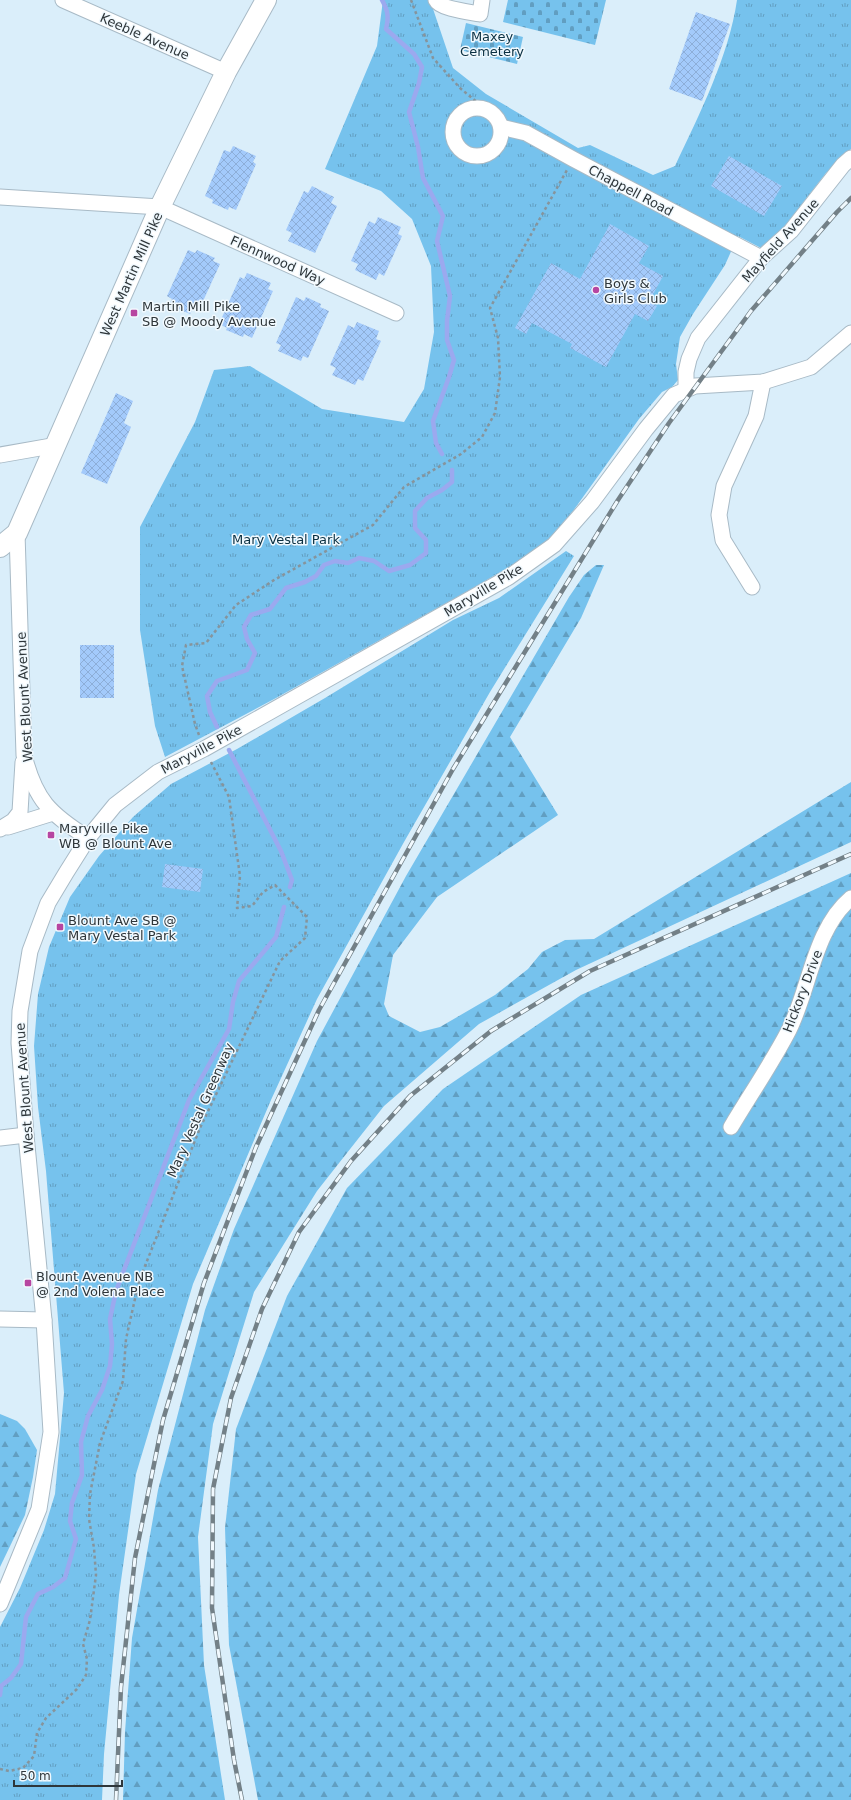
<svg xmlns="http://www.w3.org/2000/svg" width="851" height="1800" font-family="'DejaVu Sans',sans-serif">
  <defs>
    <pattern id="grass-tufts" width="24" height="20" patternUnits="userSpaceOnUse"><rect width="24" height="20" fill="#76c2ed"/><path d="M3 7l-1-3M5 7V3M7 7l1-3M15 17l-1-3M17 17v-4M19 17l1-3" fill="none" stroke="#619ec1"/></pattern>
    <pattern id="forest-firs" width="22" height="20" patternUnits="userSpaceOnUse"><rect width="22" height="20" fill="#76c2ed"/><path d="M5 1l3.5 6h-7zM16 11l3.5 6h-7z" fill="#619ec1"/></pattern>
    <pattern id="cemetery-stones" width="16" height="16" patternUnits="userSpaceOnUse"><rect width="16" height="16" fill="#76c2ed"/><path d="M2 7V4a2 2 0 0 1 4 0v3zM10 15v-3a2 2 0 0 1 4 0v3z" fill="#619ec1"/></pattern>
    <pattern id="building-cross-hatch" width="8" height="8" patternUnits="userSpaceOnUse"><rect width="8" height="8" fill="#a3cafb"/><path d="M0 0l8 8M0 8l8-8" fill="none" stroke="#8daed8"/></pattern>
  </defs>
  <rect width="100%" height="100%" fill="#daeefa"/>
  <g fill="url(#grass-tufts)">
    <path d="M383 0H430L453 68 486 94 578 148 590 145 653 175 675 166C699 115 729 56 737 0H851V149L826 173 774 240 763 249 738 236 725 265 693 314 680 337 676 364 678 380 672 387 662 392 639 419 573 511 546 542 519 561 475 587 276 698 165 757 155 726 140 630V527L195 422 214 370 250 366 322 409 404 422 424 389 434 332 431 266 412 219 381 191 325 169 377 46Z"/>
    <polygon points="566,551 574,556 490,692 404,842 317,999 271,1100 193,1284 136,1474 119,1595 104,1754 102,1800 0,1800 0,1627 20,1588 44,1530 55,1494 64,1393 46,1171 38,1107 34,1046 38,994 49,947 70,897 99,856 133,817 171,784 237,749 325,698 453,620 499,598"/>
  </g>
  <g fill="url(#forest-firs)">
    <polygon points="596,565 604,565 581,618 510,737 558,815 437,897 393,955 384,1004 389,1016 420,1032 440,1027 495,995 528,969 542,952 565,940 594,939 851,782 851,842 576,970 479,1024 384,1106 317,1191 254,1292 213,1424 198,1537 204,1665 225,1800 123,1800 125,1732 132,1638 158,1490 205,1310 234,1229 317,1041 406,876 569,597 584,575"/>
    <polygon points="851,873 851,1800 258,1800 229,1645 225,1528 236,1429 287,1296 347,1188 443,1089 581,995"/>
    <polygon points="0,1414 17,1421 25,1429 37,1450 33,1477 25,1515 0,1567"/>
  </g>
  <g fill="url(#cemetery-stones)">
    <polygon points="508,0 606,0 595,45 503,22"/>
    <polygon points="466,23 523,37 517,64 460,50"/>
  </g>
  <g fill="none" stroke-linecap="round" stroke-linejoin="round">
    <g stroke="#9ba9ef" stroke-width="4.5">
      <path d="M382 0C388 11 389 17 386 29L414 54 422 67 419 83 409 112 418 147 423 178 443 216 437 241 450 296 447 321V340L454 360 449 377 433 421 436 443 442 454"/>
      <polyline points="217,727 210,712 207,696 217,681 247,670 255,653 247,639 244,627 251,615 270,609 286,588 305,582 316,576 324,565 335,561 348,563 359,558 374,561 389,571 410,565 426,553 426,540 415,528 415,511 427,498 442,490 452,482 452,470"/>
      <polyline points="229,750 281,851 292,880 290,887"/>
      <polyline points="0,1695 1,1686 11,1678 21,1664 26,1617 38,1594 53,1587 65,1578 76,1539 70,1521 72,1503 82,1475 81,1442 88,1416 102,1390 110,1366 112,1344 110,1319 116,1291 189,1100 229,1029 233,1002 239,981 276,937 284,907"/>
    </g>
  </g>
  <g fill="url(#building-cross-hatch)">
    <polygon points="696,12 730,24 702,101 669,89"/>
    <polygon points="233,146 256,156 253,162 256,164 236,210 229,207 228,210 212,203 213,200 205,196 224,150 230,152"/>
    <polygon points="729,156 782,186 764,216 711,186"/>
    <polygon points="312,186 334,197 331,203 337,206 315,253 288,241 292,233 286,230 304,191 308,193"/>
    <polygon points="378,217 401,227 398,234 402,236 384,276 379,273 376,280 355,270 358,264 351,261 369,221 375,224"/>
    <polygon points="610,224 649,246 639,263 663,276 649,302 657,306 648,321 635,314 606,367 570,348 572,344 532,323 526,334 515,328 551,263 580,279"/>
    <polygon points="188,250 195,253 197,250 215,258 213,261 220,264 199,310 193,308 190,314 169,305 172,299 167,296"/>
    <polygon points="247,273 271,283 268,289 273,291 252,338 244,334 243,337 226,330 227,328 219,324 240,277 244,279"/>
    <polygon points="296,297 304,301 306,297 321,304 320,307 329,311 308,358 303,356 301,361 278,351 281,345 276,343"/>
    <polygon points="357,322 379,331 376,339 381,341 363,381 358,379 355,385 332,375 336,368 330,365 348,325 354,328"/>
    <polygon points="116,393 133,401 124,423 131,427 107,484 81,473"/>
    <rect x="80" y="645" width="34" height="53"/>
    <polygon points="165,864 203,869 200,892 162,887"/>
  </g>
  <g fill="none" stroke-linecap="round" stroke-linejoin="round">
    <defs>
      <g id="minor">
        <polyline points="63,0 226,72"/>
        <path d="M436 0C440 9 470 12 480 14L482 0"/>
        <circle cx="477" cy="132" r="24"/>
        <polyline points="501,127 526,133 573,159 761,258"/>
        <polyline points="0,197 160,207 396,313"/>
        <polyline points="686,388 686,372 689,359 698,338 761,258 791,231 843,165 851,158"/>
        <polyline points="0,455 57,445"/>
        <path d="M17 533 24 755C35 800 50 814 88 838"/>
        <polyline points="752,587 723,540 719,515 724,486 756,416 763,382"/>
        <polyline points="8,827 53,813"/>
        <polyline points="0,829 13,821 20,812 23,762"/>
        <path d="M731 1127C750 1095 772 1063 789 1030 810 988 814 929 851 898"/>
        <polyline points="0,1138 26,1135"/>
        <polyline points="0,1319 44,1320"/>
        <polyline points="0,1604 39,1509 51,1432 44,1320 26,1135 19,1043 20,1011 30,951 48,903 66,873 88,838 115,805 158,772 204,749 509,577 554,545 592,502 646,429 674,395 695,386 763,382 811,367 851,333"/>
      </g>
      <polyline id="major" points="0,547 17,533 160,207 226,72 266,0"/>
    </defs>
    <use href="#minor" stroke="#a8bac6" stroke-width="17"/>
    <use href="#major" stroke="#a8bac6" stroke-width="22"/>
    <g stroke="#86949c" stroke-width="2.5" stroke-dasharray="3 3" stroke-linecap="butt">
      <polyline points="411,0 433,58 460,88 485,109"/>
      <polyline points="199,735 195,724 182,666 186,645 206,643 236,605 274,580 373,525 404,487 461,454 482,437 495,413 500,377 498,338 490,308 567,170"/>
      <polyline points="0,1769 9,1771 23,1768 34,1756 37,1733 46,1718 77,1689 86,1675 87,1659 83,1644 90,1620 96,1575 94,1548 89,1519 90,1494 100,1443 123,1381 126,1339 139,1281 200,1128 280,961 305,938 307,917 275,885 263,892 252,906 237,908 240,876 229,797 211,762"/>
    </g>
    <use href="#minor" stroke="#fff" stroke-width="15"/>
    <use href="#major" stroke="#fff" stroke-width="20"/>
    <defs>
      <g id="rail">
        <polyline points="116,1800 121,1687 135,1558 163,1420 204,1283 256,1147 319,1010 453,769 618,500 669,423 751,311 837,212 851,198"/>
        <polyline points="242,1800 234,1760 212,1608 213,1489 231,1398 262,1309 299,1232 351,1161 410,1096 491,1031 590,971 851,854"/>
      </g>
    </defs>
    <use href="#rail" stroke="#738087" stroke-width="4.5"/>
    <use href="#rail" stroke="#f1f9fe" stroke-width="3" stroke-dasharray="9" stroke-linecap="butt"/>
  </g>
  <g fill="#b746a1" stroke="#f1f9fe" stroke-width="1.5">
    <circle cx="596" cy="290" r="4"/>
    <rect x="130" y="309" width="8" height="8" rx="2"/>
    <rect x="47" y="831" width="8" height="8" rx="2"/>
    <rect x="56" y="923" width="8" height="8" rx="2"/>
    <rect x="24" y="1279" width="8" height="8" rx="2"/>
  </g>
  <g text-anchor="middle" stroke-width="3" stroke-linejoin="round" paint-order="stroke">
    <g font-size="13" fill="#2e363a" stroke="#f1f9fe">
      <text transform="translate(145 36) rotate(24)" y="5">Keeble Avenue</text>
      <text transform="translate(631 190) rotate(28)" y="5">Chappell Road</text>
      <text transform="translate(780 240) rotate(-48)" y="5">Mayfield Avenue</text>
      <text transform="translate(278 260) rotate(24)" y="5">Flennwood Way</text>
      <text transform="translate(131 274) rotate(-66)" y="5">West Martin Mill Pike</text>
      <text transform="translate(483 590) rotate(-31)" y="5">Maryville Pike</text>
      <text transform="translate(24 697) rotate(-93)" y="5">West Blount Avenue</text>
      <text transform="translate(201 749) rotate(-28)" y="5">Maryville Pike</text>
      <text transform="translate(802 991) rotate(-69)" y="5">Hickory Drive</text>
      <text transform="translate(24 1088) rotate(-94)" y="5">West Blount Avenue</text>
      <text transform="translate(200 1110) rotate(-66)" y="5">Mary Vestal Greenway</text>
    </g>
    <g font-size="13" fill="#0a3042" stroke="#f1f9fe">
      <text x="492" y="41">Maxey<tspan x="492" dy="15">Cemetery</tspan></text>
      <text x="286" y="544">Mary Vestal Park</text>
    </g>
    <g font-size="13" fill="#2e363a" stroke="#f1f9fe" text-anchor="start">
      <text x="604" y="288">Boys &amp;<tspan x="604" dy="15">Girls Club</tspan></text>
      <text x="142" y="311">Martin Mill Pike<tspan x="142" dy="15">SB @ Moody Avenue</tspan></text>
      <text x="59" y="833">Maryville Pike<tspan x="59" dy="15">WB @ Blount Ave</tspan></text>
      <text x="68" y="925">Blount Ave SB @<tspan x="68" dy="15">Mary Vestal Park</tspan></text>
      <text x="36" y="1281">Blount Avenue NB<tspan x="36" dy="15">@ 2nd Volena Place</tspan></text>
    </g>
  </g>
  <path d="M14 1780v6h108v-6" fill="none" stroke="#2e363a" stroke-width="2"/>
  <text x="20" y="1780" font-size="12" fill="#2e363a" stroke="#f1f9fe" stroke-width="3" paint-order="stroke">50 m</text>
</svg>
